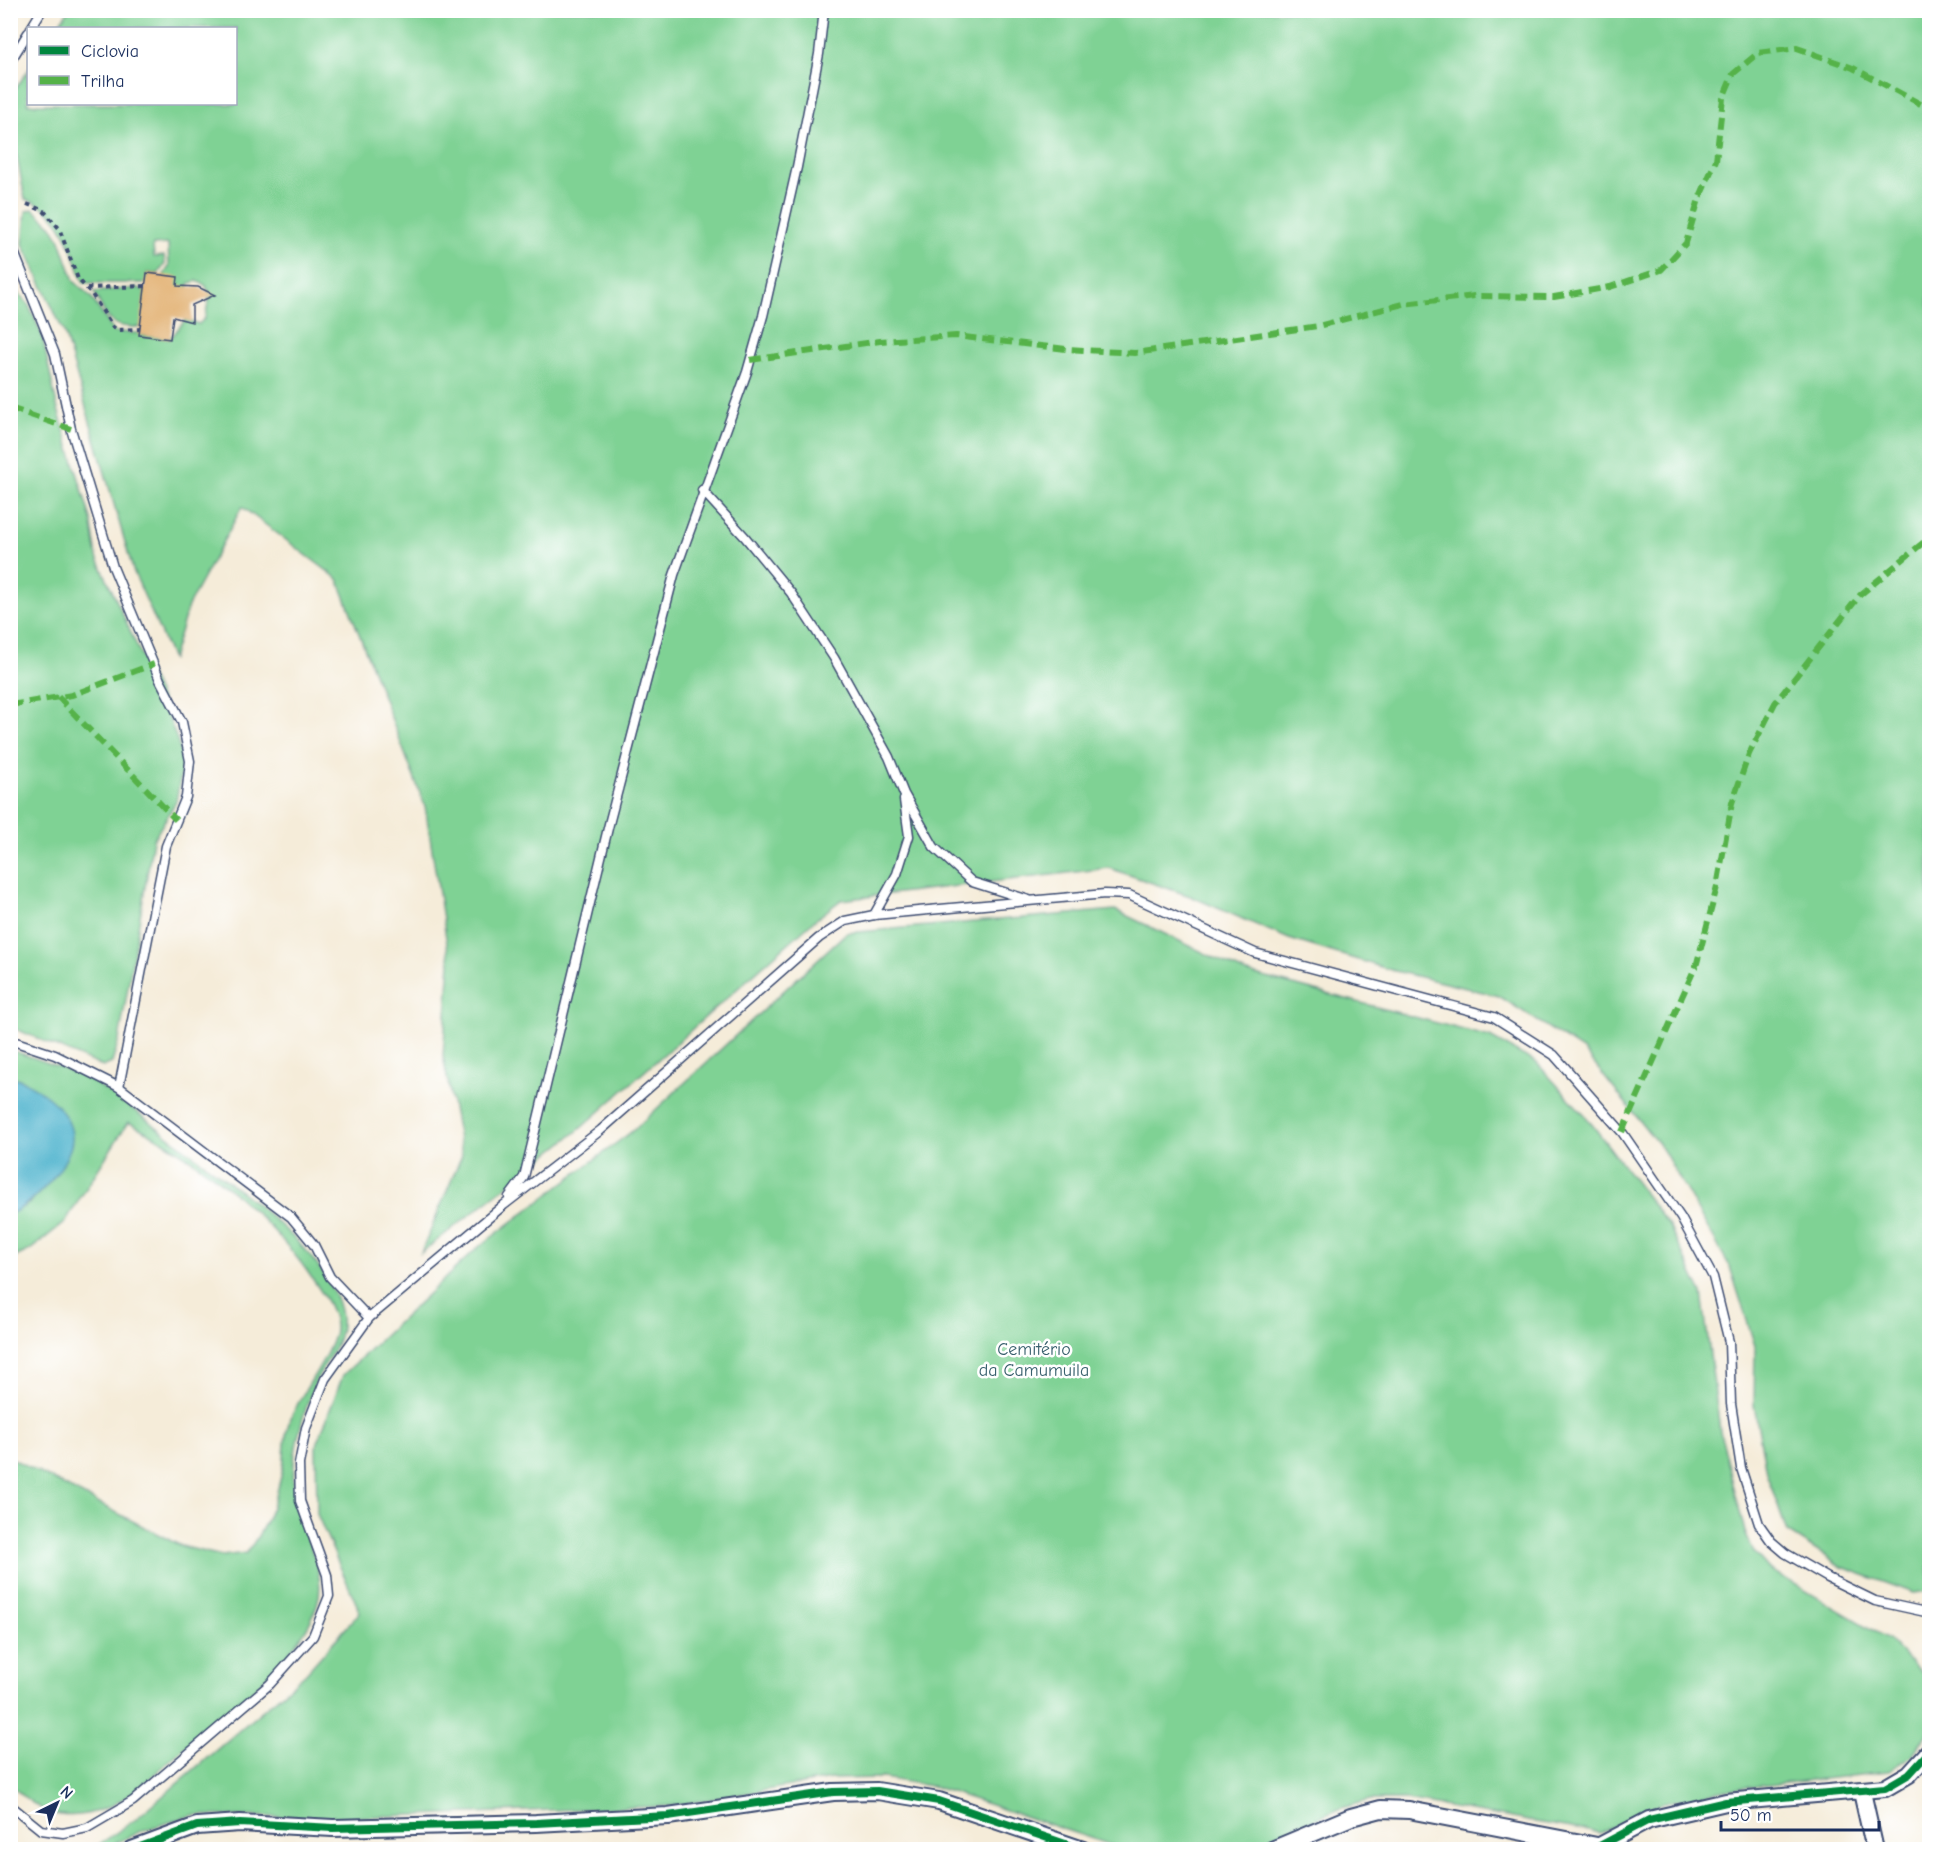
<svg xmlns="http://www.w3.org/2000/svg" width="1940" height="1860" font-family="'Comic Neue',sans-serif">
  <rect width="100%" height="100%" fill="#fff"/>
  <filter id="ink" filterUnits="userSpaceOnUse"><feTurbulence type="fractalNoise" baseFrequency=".0167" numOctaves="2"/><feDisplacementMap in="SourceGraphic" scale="12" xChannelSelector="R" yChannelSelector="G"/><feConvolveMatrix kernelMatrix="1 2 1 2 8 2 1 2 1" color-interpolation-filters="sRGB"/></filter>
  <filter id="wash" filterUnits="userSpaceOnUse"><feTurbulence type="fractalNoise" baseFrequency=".008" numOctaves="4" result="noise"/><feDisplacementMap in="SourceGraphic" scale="24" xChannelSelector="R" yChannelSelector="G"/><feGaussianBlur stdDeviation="1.35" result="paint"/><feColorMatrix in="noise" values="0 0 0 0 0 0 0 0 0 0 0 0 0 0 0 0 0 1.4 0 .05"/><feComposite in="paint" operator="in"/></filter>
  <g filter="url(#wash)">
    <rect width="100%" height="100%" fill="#f5ecd9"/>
    <g fill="#7fd294" stroke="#4d8079" stroke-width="1.5">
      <path d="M69 10 1929 11V1591L1914 1593 1842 1567 1787 1532 1766 1472 1754 1405 1755 1346 1730 1267 1663 1150 1584 1051 1499 996 1391 970 1289 939 1190 896 1109 868 841 900 810 924 580 1129 421 1253 462 1155 443 1056 450 963 425 806 338 579 242 507 188 606 172 659 133 570 65 335 23 244 26 211 33 209 52 226 60 240 74 281 91 297 114 332 140 333V335L170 339 185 320 199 324 205 318 210 293 205 285 197 281 190 283 185 292 175 297 164 275 169 266 168 244 153 245 154 257 164 256 165 264 158 274 147 273 146 283H84C80 276 79 268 76 261 66 232 56 209 25 199L11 126 10 97 28 70V104H236V28H56Z"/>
      <path d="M137 288 145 290 141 327C108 329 108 318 94 292Z"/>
      <polygon points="15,289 28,304 42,335 57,406 91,519 97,557 164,706 177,739 183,763 176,802 153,840 119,1040 112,1063 103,1067 11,1027 10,307"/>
      <polygon points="1115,910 1244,972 1490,1037 1537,1063 1588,1119 1669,1226 1702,1293 1720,1431 1745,1532 1753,1551 1769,1569 1888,1639 1929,1681 1929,1731 1912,1755 1888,1772 1732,1789 1660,1804 1600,1833 1406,1800 1370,1800 1342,1808 1245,1849 1123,1849 936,1787 883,1778 831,1779 671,1806 332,1818 193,1815 141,1831 104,1849 91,1850 136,1819 306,1673 360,1612 317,1514 316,1447 343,1375 476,1249 635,1129 846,933"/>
      <path d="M11 1050C37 1059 67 1068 91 1081 124 1100 153 1125 184 1148 232 1185 332 1252 341 1316 344 1342 327 1358 317 1379 306 1405 297 1434 294 1462 293 1478 293 1498 298 1513 306 1541 326 1571 318 1601 313 1622 301 1639 287 1655 258 1691 220 1718 185 1747 159 1769 131 1801 98 1811 58 1823 38 1811 11 1785V1458L181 1546 222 1556 246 1553C266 1529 277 1498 283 1467 285 1453 284 1439 288 1426 295 1399 335 1351 335 1328 335 1313 326 1299 318 1287 274 1219 200 1158 128 1122L65 1222 30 1250 11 1259V1214L30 1203 57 1171 25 1081 11 1076Z"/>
    </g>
    <path fill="#4fb4ce" stroke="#357296" stroke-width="1.5" d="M11 1076C37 1085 82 1116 70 1149 61 1175 34 1201 11 1214Z"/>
    <g id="blocks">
      <polygon fill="#e5b981" points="147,273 178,277 177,286 198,287 215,295 192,305 192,322 173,317 170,339 139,335"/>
    </g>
  </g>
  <g filter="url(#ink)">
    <use href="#blocks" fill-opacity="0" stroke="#3c4b70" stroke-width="1.5"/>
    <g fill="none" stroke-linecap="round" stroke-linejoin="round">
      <defs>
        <g id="service">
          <polyline points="31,28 42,10"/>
          <polyline points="10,62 28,33"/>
          <polyline points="10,242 55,354 71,429 113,567 160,680 182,722 190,761 186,797 166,846 119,1087"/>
          <polyline points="702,490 745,537 791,593 834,658 889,757 904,794 934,847 972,882 1029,900"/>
          <polyline points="874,915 897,874 909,836 904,800"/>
          <polyline points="10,1040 55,1055 119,1087 291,1217 314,1245 330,1277 369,1318"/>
          <polyline points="509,1197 524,1177 609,824 674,575 747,372 763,316 797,167 819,54 824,10"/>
          <polyline points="10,1805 41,1830 63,1833 87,1828 133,1801 270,1684 313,1636 329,1596 327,1575 300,1501 299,1464 306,1428 325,1379 369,1318 504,1205 601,1130 819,938 845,921 874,915 1105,894 1129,895 1255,953 1494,1017 1554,1055 1622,1132 1681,1218 1713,1277 1729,1342 1731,1404 1741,1468 1759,1524 1771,1541 1785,1553 1828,1578 1875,1601 1930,1613"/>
        </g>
        <g id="minor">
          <polyline points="1862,1792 1875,1850"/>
          <polyline points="132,1850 197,1826 240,1823 333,1828 536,1823 668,1816 833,1792 877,1791 939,1801 1083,1850"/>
          <polyline points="1272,1850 1351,1817 1381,1809 1409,1810 1597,1846"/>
          <polyline points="1592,1850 1649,1820 1726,1802 1885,1788 1909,1774 1930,1751"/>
        </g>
      </defs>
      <use href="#service" stroke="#3c4b70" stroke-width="11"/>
      <use href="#minor" stroke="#3c4b70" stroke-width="20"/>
      <g stroke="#3c4b70" stroke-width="4" stroke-dasharray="4.5 4.5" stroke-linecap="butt">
        <polyline points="27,204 44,211 59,228 78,279 91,293 113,327 117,330 140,329"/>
        <polyline points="87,288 146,286"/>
      </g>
      <use href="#service" stroke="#fff" stroke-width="8"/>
      <use href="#minor" stroke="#fff" stroke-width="16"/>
      <g stroke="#55b248" stroke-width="6" stroke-dasharray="12 6" stroke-linecap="butt">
        <polyline points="750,360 880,341 956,336 1066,349 1135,353 1318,326 1403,304 1475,296 1554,297 1610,287 1661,270 1686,243 1699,199 1716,160 1723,98 1733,74 1758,53 1797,48 1853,68 1930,109"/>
        <polyline points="10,408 71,429"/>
        <polyline points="58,697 176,820"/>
        <polyline points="10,705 72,695 154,664"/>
        <polyline points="1622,1132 1697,963 1717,887 1732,803 1749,754 1775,703 1860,595 1930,537"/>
      </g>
      <defs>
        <g id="cycleway">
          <polyline points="132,1850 197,1826 240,1823 333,1828 536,1823 668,1816 833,1792 877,1791 939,1801 1083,1850"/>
          <polyline points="1592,1850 1649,1820 1726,1802 1885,1788 1909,1774 1930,1751"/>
        </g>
      </defs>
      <use href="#cycleway" stroke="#fff" stroke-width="11"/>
      <use href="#cycleway" stroke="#00873e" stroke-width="8"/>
    </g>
  </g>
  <g text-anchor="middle" stroke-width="5" stroke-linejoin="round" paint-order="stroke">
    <g font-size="18" fill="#39606e" stroke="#fff">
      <text x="1034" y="1355">Cemitério<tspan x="1034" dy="21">da Camumuila</tspan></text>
    </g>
  </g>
  <rect width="1940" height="1860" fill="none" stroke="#fff" stroke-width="36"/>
  <rect x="27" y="27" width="210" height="78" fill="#ffffff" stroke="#a4acbf" stroke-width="1.5"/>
  <rect x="39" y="46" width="30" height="9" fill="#00873e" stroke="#a4acbf" stroke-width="1.5"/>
  <text x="81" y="57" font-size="18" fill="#1b2f5e">Ciclovia</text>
  <rect x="39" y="76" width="30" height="9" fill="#55b248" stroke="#a4acbf" stroke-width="1.5"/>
  <text x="81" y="87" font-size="18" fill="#1b2f5e">Trilha</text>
  <g transform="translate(57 1803) rotate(43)" stroke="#ffffff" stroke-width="4.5" paint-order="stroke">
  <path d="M0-4.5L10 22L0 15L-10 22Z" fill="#1b2f5e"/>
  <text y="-9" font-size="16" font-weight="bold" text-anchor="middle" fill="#1b2f5e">N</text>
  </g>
  <path d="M1721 1821v9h158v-9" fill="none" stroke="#1b2f5e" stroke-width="3"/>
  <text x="1730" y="1821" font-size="18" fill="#1b2f5e" stroke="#ffffff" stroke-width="4.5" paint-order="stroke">50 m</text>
</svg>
